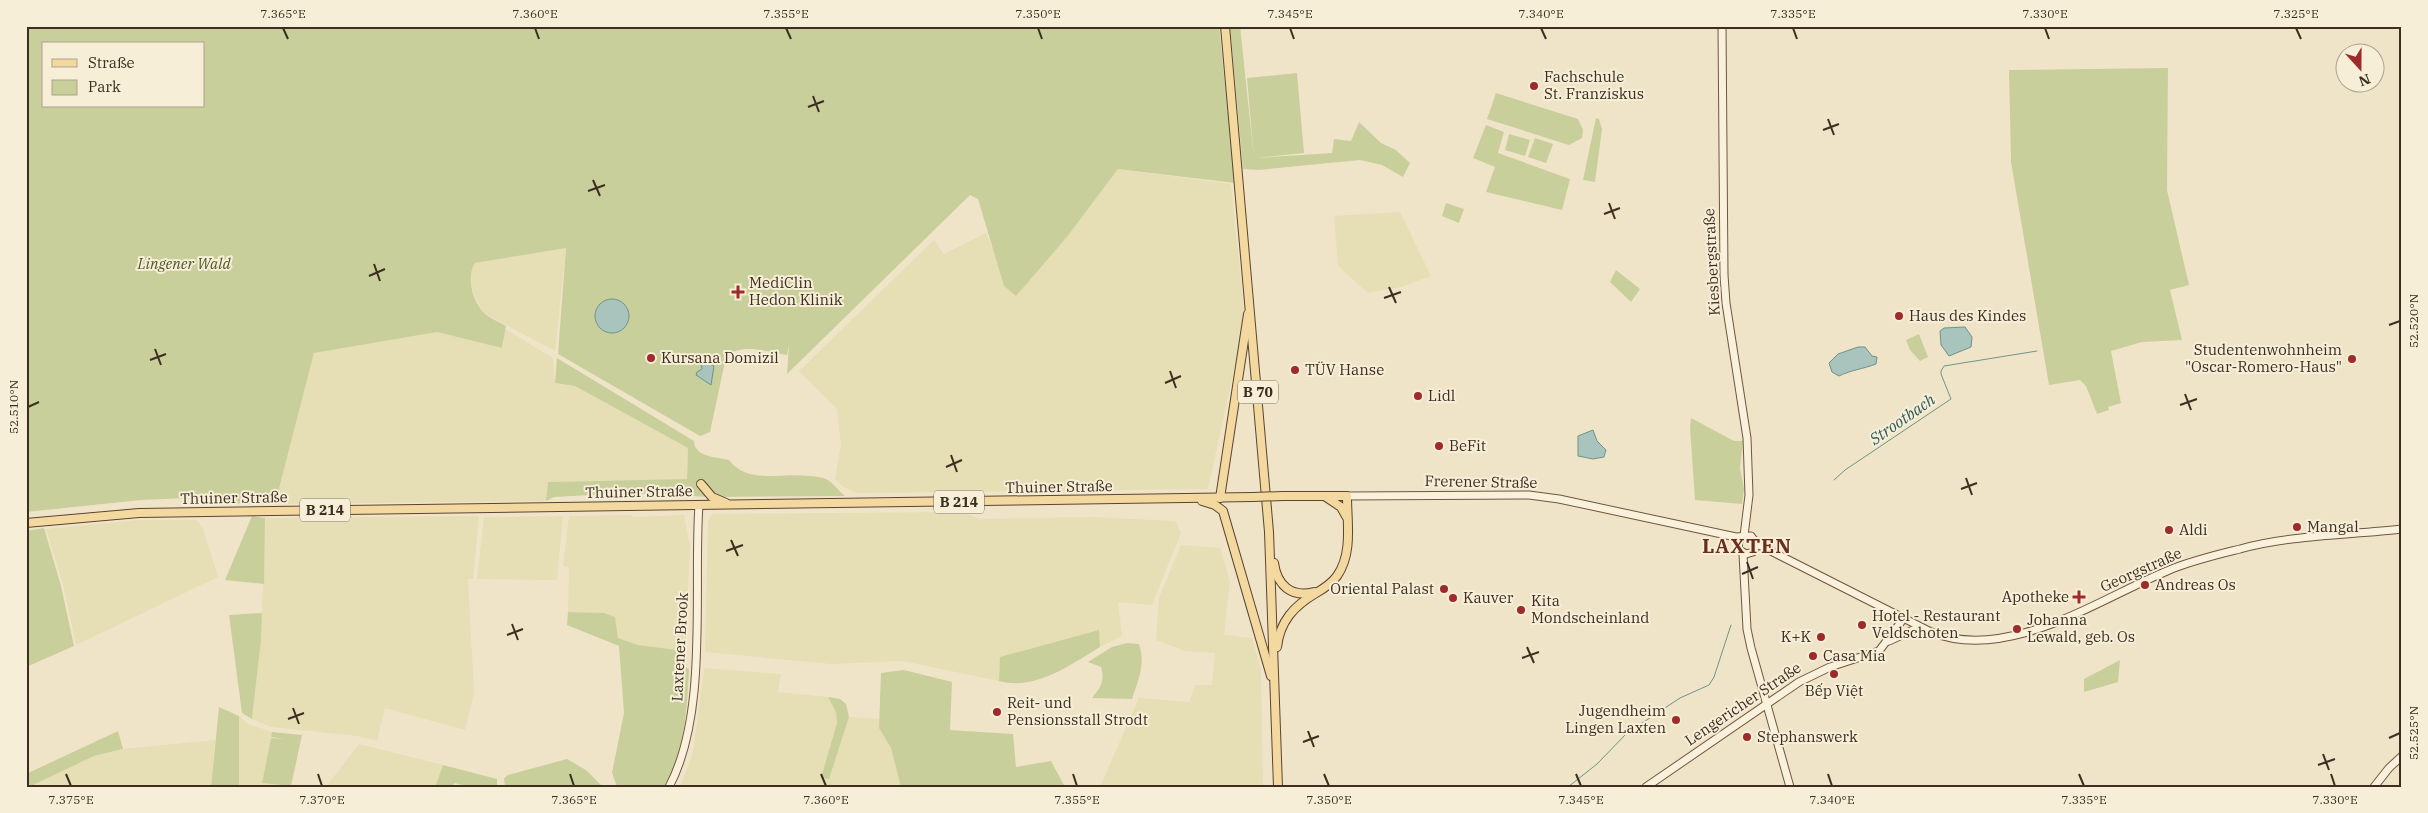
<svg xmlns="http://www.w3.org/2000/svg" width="2428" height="813" font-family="'IBM Plex Serif',serif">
  <rect width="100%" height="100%" fill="#f0e4c8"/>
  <g fill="#e6deb5">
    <polygon points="1118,169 1231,184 1245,319 1208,489 856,493 842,486 835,479 841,444 837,409 799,371 934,240 944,254 986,233 995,254 1004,286 1016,296 1067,237"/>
    <polygon points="1400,212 1431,276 1401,287 1368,293 1338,266 1334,216"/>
    <polygon points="566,248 555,351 482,312 470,284 470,269 475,263"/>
    <polygon points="505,329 553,358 555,383 575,386 688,448 687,479 548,482 546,501 275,504 314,353 437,332 503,348"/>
    <polygon points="961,512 980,519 1092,517 1175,521 1181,533 1152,605 1118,602 1122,636 1100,647 1099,631 1001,657 999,681 903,661 831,664 705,652 708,521 712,514"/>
    <polygon points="632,515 633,517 684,515 690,546 685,651 638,645 618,638 615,617 604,613 568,612 569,567 563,566 569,516"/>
    <polygon points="479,516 473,579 468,579 474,693 465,730 385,708 377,741 358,736 271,727 252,719 261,640 265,518"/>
    <polygon points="563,516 557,580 477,579 484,517"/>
    <polygon points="137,520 197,520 203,529 218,577 76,645 63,584 46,529"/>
    <polygon points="1181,545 1220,548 1230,581 1224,635 1252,638 1261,670 1263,787 1100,787 1139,698 1189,702 1195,685 1212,685 1215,653 1185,651 1156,640 1159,598"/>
    <polygon points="704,668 781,674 778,692 828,697 836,712 837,723 821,778 829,779 849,717 880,719 879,728 891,748 901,787 680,787 693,752"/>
    <polygon points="239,716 248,724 272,732 262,783 294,787 239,787"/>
    <polygon points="215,740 211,787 26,787 26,779 31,786 94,756 123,749"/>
    <polygon points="359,744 443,765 435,787 326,787"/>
  </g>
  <g fill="#c9cf9b" fill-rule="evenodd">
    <path d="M26 26H1219L1235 183 1118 169 1067 237 1016 296 1004 286 978 199 970 195 787 374 789 345 787 355C768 352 741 342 726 357L710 432 700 436 558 354 566 248 475 263C466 276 472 298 482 311 487 317 499 322 506 326L502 348 437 332 314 353 275 504 201 503 188 498 141 500 26 512ZM44 44H204V106H44Z"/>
    <polygon points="1230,26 1240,26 1254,158 1247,78 1297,73 1304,153 1256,158 1332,153 1334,139 1351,141 1359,122 1381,143 1396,150 1410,163 1403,177 1382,165 1360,160 1258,170 1243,169"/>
    <polygon points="2168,68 2167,190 2189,285 2170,290 2182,340 2142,342 2111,351 2121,403 2108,407 2109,410 2097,414 2086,386 2080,380 2049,385 2011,162 2009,70"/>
    <polygon points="1496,93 1578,119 1583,130 1582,138 1569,145 1487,119"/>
    <polygon points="1596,118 1599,119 1602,129 1595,182 1583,180"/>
    <polygon points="1486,125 1504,132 1498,153 1570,179 1562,210 1486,192 1495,167 1473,158"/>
    <polygon points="1509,134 1530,140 1525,156 1505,150"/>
    <polygon points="1535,138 1553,144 1546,163 1528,157"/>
    <polygon points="1446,203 1464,209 1459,223 1442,216"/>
    <polygon points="1616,270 1640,289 1631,302 1610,282"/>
    <polygon points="1919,334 1928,357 1920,361 1910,350 1906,340"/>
    <path d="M557 358 694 441C694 457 717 457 729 460 748 485 780 472 809 476 815 476 822 477 828 480 834 484 839 491 845 496L711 497 627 493 554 497 546 501 548 482 687 479 688 448 575 386 555 383Z"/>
    <polygon points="1691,418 1734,441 1743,441 1740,468 1744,489 1742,504 1695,500 1690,428"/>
    <polygon points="252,516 265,518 264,584 225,580"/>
    <polygon points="44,528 61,586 74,646 26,667 26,531"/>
    <path d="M568 612 604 613 615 617 618 638 638 645 685 651 686 667 689 669C687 710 685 751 664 787H617L612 773 624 713 619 646 567 625Z"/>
    <polygon points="262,613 261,640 252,719 242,713 229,615"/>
    <path d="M1099 630 1100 647C1070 665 1035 691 999 681L1000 657Z"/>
    <path d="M1127 643 1139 644C1146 664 1138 681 1132 699L1092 698C1101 687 1105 681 1101 667L1088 662 1112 647Z"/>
    <polygon points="2120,660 2118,682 2084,692 2084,679"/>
    <polygon points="904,670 952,682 950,730 1013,734 1016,767 1051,761 1065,787 901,787 891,748 879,728 881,673"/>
    <polygon points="828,697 840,699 846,704 849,717 829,779 821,778 837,723 836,712"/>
    <polygon points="219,707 239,716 239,787 211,787"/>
    <polygon points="118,731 123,749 94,756 31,786 26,779 26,774"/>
    <polygon points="272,732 302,735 291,786 262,783 271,738 284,739 271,737"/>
    <polygon points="567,759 586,770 603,787 505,787 504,778 508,775"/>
    <polygon points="443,765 497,779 497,787 468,787 455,783 452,787 435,787"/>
  </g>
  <g fill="#a9c4bc" stroke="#6f938a">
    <circle cx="612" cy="316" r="17"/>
    <polygon points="1965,327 1972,337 1971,347 1949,356 1941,345 1940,331 1944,328"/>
    <path d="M1858 347H1865L1872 356 1877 357 1876 364C1863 369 1851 370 1839 376L1832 372 1829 363 1838 354Z"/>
    <polygon points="703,361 714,366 711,385 696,375 697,372 702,369 701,364"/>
    <polygon points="1593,430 1597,441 1606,450 1604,457 1593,459 1578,456 1578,436"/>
  </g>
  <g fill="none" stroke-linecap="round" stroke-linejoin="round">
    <g stroke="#6f938a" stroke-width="1">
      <polyline points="1834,480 1845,470 1951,399 1941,374 1941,371 1944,366 2037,351"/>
      <polyline points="1568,787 1597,764 1627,733 1680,698 1709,685 1714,677 1731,625"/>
    </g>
    <defs>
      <g id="secondary">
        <polyline points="1722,26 1724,275 1726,303 1747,438 1749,495 1744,536"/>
        <polyline points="1347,496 1529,495 1559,499 1736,537 1751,536 1757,544 1753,552 1746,554 1739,550 1738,543 1742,537"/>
        <path d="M1757 544 1931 632C2008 663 2099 599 2167 571 2190 561 2216 555 2240 549 2289 535 2351 535 2402 529"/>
        <polyline points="1743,554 1747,629 1751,648 1790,787"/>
        <polyline points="1889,641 1913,630 1923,630"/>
        <path d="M669 787C709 712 693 588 699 505"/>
        <polyline points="1646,787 1799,682 1830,667 1879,651 1904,618"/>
        <polyline points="2374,787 2389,768 2402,756"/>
      </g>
      <g id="primary">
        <polyline points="1225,26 1269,532 1278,787"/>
        <polyline points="701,484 712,497 726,503"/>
        <polyline points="1326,497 1341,507 1346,516"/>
        <polyline points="1220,498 1248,314"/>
        <polyline points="1202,501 1215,505 1223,511 1271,676"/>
        <polyline points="26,523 139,513 1253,497"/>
        <path d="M1274 563C1277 585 1291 598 1314 592"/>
        <path d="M1277 647C1280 621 1294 606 1316 593 1323 589 1332 583 1337 576 1353 553 1347 523 1347 496H1283"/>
      </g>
    </defs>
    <use href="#secondary" stroke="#6f573f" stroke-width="9"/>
    <use href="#primary" stroke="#5b4430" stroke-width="10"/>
    <use href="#secondary" stroke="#faf1dc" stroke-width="7"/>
    <use href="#primary" stroke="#f3d9a0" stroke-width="8"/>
    <defs>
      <polyline id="primary-bridge" points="1253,497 1283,496"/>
    </defs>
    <use href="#primary-bridge" stroke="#5b4430" stroke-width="10" stroke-linecap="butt"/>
    <use href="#primary-bridge" stroke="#f3d9a0" stroke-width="8"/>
  </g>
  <path fill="none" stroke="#3d2e20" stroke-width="2" d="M283 28 288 39M535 28 539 39M786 28 791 39M1038 28 1042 39M1290 28 1294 39M1541 28 1546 39M1793 28 1797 39M2045 28 2049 39M2296 28 2301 39M813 96 819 112M808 107 824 101M1828 119 1834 135M1823 130 1839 124M593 180 600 196M588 191 605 185M1609 203 1615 219M1604 214 1620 208M374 264 380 281M369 276 385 269M1389 287 1396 303M1384 298 1401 292M2389 325 2400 321M155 349 161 365M150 360 166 354M1170 371 1176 388M1165 383 1181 376M2185 394 2191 410M2180 405 2197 399M28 407 39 402M951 455 957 472M946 467 962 460M1966 478 1972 495M1961 489 1977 483M731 540 738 556M726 551 743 545M1747 562 1753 579M1742 574 1758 567M512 624 518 640M507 635 523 629M1527 647 1534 663M1522 658 1539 652M293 708 299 724M288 719 304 713M1308 731 1314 747M2389 738 2400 733M1303 742 1319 736M2323 754 2329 770M2318 765 2335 759M66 774 71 786M318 774 322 786M570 774 574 786M821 774 826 786M1073 774 1077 786M1324 774 1329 786M1576 774 1581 786M1828 774 1832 786M2079 774 2084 786M2331 774 2335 786"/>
  <g fill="#9e2a2b" stroke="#f7eed8" stroke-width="2">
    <circle cx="1534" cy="86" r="5"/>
    <path d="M735.5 284.5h5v5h5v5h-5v5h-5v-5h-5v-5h5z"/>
    <circle cx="1899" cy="316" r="5"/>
    <circle cx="651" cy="358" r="5"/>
    <circle cx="2352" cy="359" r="5"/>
    <circle cx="1295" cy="370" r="5"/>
    <circle cx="1418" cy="396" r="5"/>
    <circle cx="1439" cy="446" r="5"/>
    <circle cx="2297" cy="527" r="5"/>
    <circle cx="2169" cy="530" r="5"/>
    <circle cx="2145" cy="585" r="5"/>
    <circle cx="1444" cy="589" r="5"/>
    <path d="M2076.5 589.5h5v5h5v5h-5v5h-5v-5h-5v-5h5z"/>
    <circle cx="1453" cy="598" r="5"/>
    <circle cx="1521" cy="610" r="5"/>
    <circle cx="1862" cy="625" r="5"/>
    <circle cx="2017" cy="629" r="5"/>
    <circle cx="1821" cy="637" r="5"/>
    <circle cx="1813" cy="656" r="5"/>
    <circle cx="1834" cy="674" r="5"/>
    <circle cx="997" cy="712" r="5"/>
    <circle cx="1676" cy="720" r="5"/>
    <circle cx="1747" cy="737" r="5"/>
  </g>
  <g text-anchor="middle" stroke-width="4" stroke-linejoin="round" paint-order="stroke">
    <g fill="#f7eed8" stroke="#756857" stroke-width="1">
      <rect x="1238" y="380.5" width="40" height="23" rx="4"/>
      <rect x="934" y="490.5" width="50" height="23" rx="4"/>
      <rect x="300" y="498.5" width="50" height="23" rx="4"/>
    </g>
    <g font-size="14" font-weight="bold" fill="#3d2e20">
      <text x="1258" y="397">B 70</text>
      <text x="959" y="507">B 214</text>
      <text x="325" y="515">B 214</text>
    </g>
    <g font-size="15" fill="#3d2e20" stroke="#f7eed8" text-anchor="start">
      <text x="1544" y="82">Fachschule<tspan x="1544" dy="17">St. Franziskus</tspan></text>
      <text x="749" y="288">MediClin<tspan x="749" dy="17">Hedon Klinik</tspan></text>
      <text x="1909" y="321">Haus des Kindes</text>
      <text x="2342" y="355" text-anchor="end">Studentenwohnheim<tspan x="2342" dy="17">"Oscar-Romero-Haus"</tspan></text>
      <text x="661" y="363">Kursana Domizil</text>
      <text x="1305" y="375">TÜV Hanse</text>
      <text x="1428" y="401">Lidl</text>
      <text x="1449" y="451">BeFit</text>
      <text x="2307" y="532">Mangal</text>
      <text x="2179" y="535">Aldi</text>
      <text x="2155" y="590">Andreas Os</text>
      <text x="1434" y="594" text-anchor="end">Oriental Palast</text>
      <text x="2069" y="602" text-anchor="end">Apotheke</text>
      <text x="1463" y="603">Kauver</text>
      <text x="1531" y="606">Kita<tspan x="1531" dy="17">Mondscheinland</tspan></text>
      <text x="1872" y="621">Hotel - Restaurant<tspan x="1872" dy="17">Veldschoten</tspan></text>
      <text x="2027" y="625">Johanna<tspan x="2027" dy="17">Lewald, geb. Os</tspan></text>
      <text x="1811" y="642" text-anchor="end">K+K</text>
      <text x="1823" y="661">Casa Mia</text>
      <text x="1834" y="696" text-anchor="middle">Bếp Việt</text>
      <text x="1007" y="708">Reit- und<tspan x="1007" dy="17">Pensionsstall Strodt</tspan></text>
      <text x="1666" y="716" text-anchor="end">Jugendheim<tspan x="1666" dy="17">Lingen Laxten</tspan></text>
      <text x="1757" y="742">Stephanswerk</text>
    </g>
    <g font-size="15" fill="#3d2e20" stroke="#f7eed8">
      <text transform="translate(1712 262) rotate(-93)" y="5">Kiesbergstraße</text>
      <text transform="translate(1481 482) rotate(1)" y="5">Frerener Straße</text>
      <text transform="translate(1059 487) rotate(-1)" y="5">Thuiner Straße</text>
      <text transform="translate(639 492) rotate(-1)" y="5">Thuiner Straße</text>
      <text transform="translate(234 498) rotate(-1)" y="5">Thuiner Straße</text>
      <text transform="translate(2141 570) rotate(-24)" y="5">Georgstraße</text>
      <text transform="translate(680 647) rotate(-87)" y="5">Laxtener Brook</text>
      <text transform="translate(1743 704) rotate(-34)" y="5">Lengericher Straße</text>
    </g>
    <g font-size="15" font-style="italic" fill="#4d5a26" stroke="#f7eed8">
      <text x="184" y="269">Lingener Wald</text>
    </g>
    <g font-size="16" font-style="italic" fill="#2f5d5a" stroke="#f7eed8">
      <text transform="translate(1902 419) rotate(-35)" y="6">Strootbach</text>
    </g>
    <g font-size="20" font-weight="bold" letter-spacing="1" fill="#6b2e1e" stroke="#f7eed8">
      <text x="1747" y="553">LAXTEN</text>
    </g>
  </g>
  <rect width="2428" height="813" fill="none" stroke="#f7eed8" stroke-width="55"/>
  <rect x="42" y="42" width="162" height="65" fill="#f7eed8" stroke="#ada18e"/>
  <rect x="52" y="59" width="25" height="8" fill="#f3d9a0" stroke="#ada18e"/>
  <text x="88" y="68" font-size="15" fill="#3d2e20">Straße</text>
  <rect x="52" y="80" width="25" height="15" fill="#c9cf9b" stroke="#ada18e"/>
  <text x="88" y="92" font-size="15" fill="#3d2e20">Park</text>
  <g transform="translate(2360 68) rotate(159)"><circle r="24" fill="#f7eed8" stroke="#ada18e"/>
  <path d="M0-4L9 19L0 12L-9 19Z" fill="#9e2a2b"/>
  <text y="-8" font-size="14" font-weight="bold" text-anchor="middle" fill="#3d2e20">N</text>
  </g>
  <rect x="28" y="28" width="2372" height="758" fill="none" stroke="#3d2e20" stroke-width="2"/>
  <g font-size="12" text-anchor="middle" fill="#3d2e20">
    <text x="283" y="18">7.365°E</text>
    <text x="535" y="18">7.360°E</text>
    <text x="786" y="18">7.355°E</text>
    <text x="1038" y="18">7.350°E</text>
    <text x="1290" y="18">7.345°E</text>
    <text x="1541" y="18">7.340°E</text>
    <text x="1793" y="18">7.335°E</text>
    <text x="2045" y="18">7.330°E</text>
    <text x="2296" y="18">7.325°E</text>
    <text transform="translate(2414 321) rotate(-90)" y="4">52.520°N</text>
    <text transform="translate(14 407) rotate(-90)" y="4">52.510°N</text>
    <text transform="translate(2414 733) rotate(-90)" y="4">52.525°N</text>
    <text x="71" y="804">7.375°E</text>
    <text x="322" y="804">7.370°E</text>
    <text x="574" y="804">7.365°E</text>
    <text x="826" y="804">7.360°E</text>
    <text x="1077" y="804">7.355°E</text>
    <text x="1329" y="804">7.350°E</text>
    <text x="1581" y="804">7.345°E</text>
    <text x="1832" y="804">7.340°E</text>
    <text x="2084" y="804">7.335°E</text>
    <text x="2335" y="804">7.330°E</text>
  </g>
</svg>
